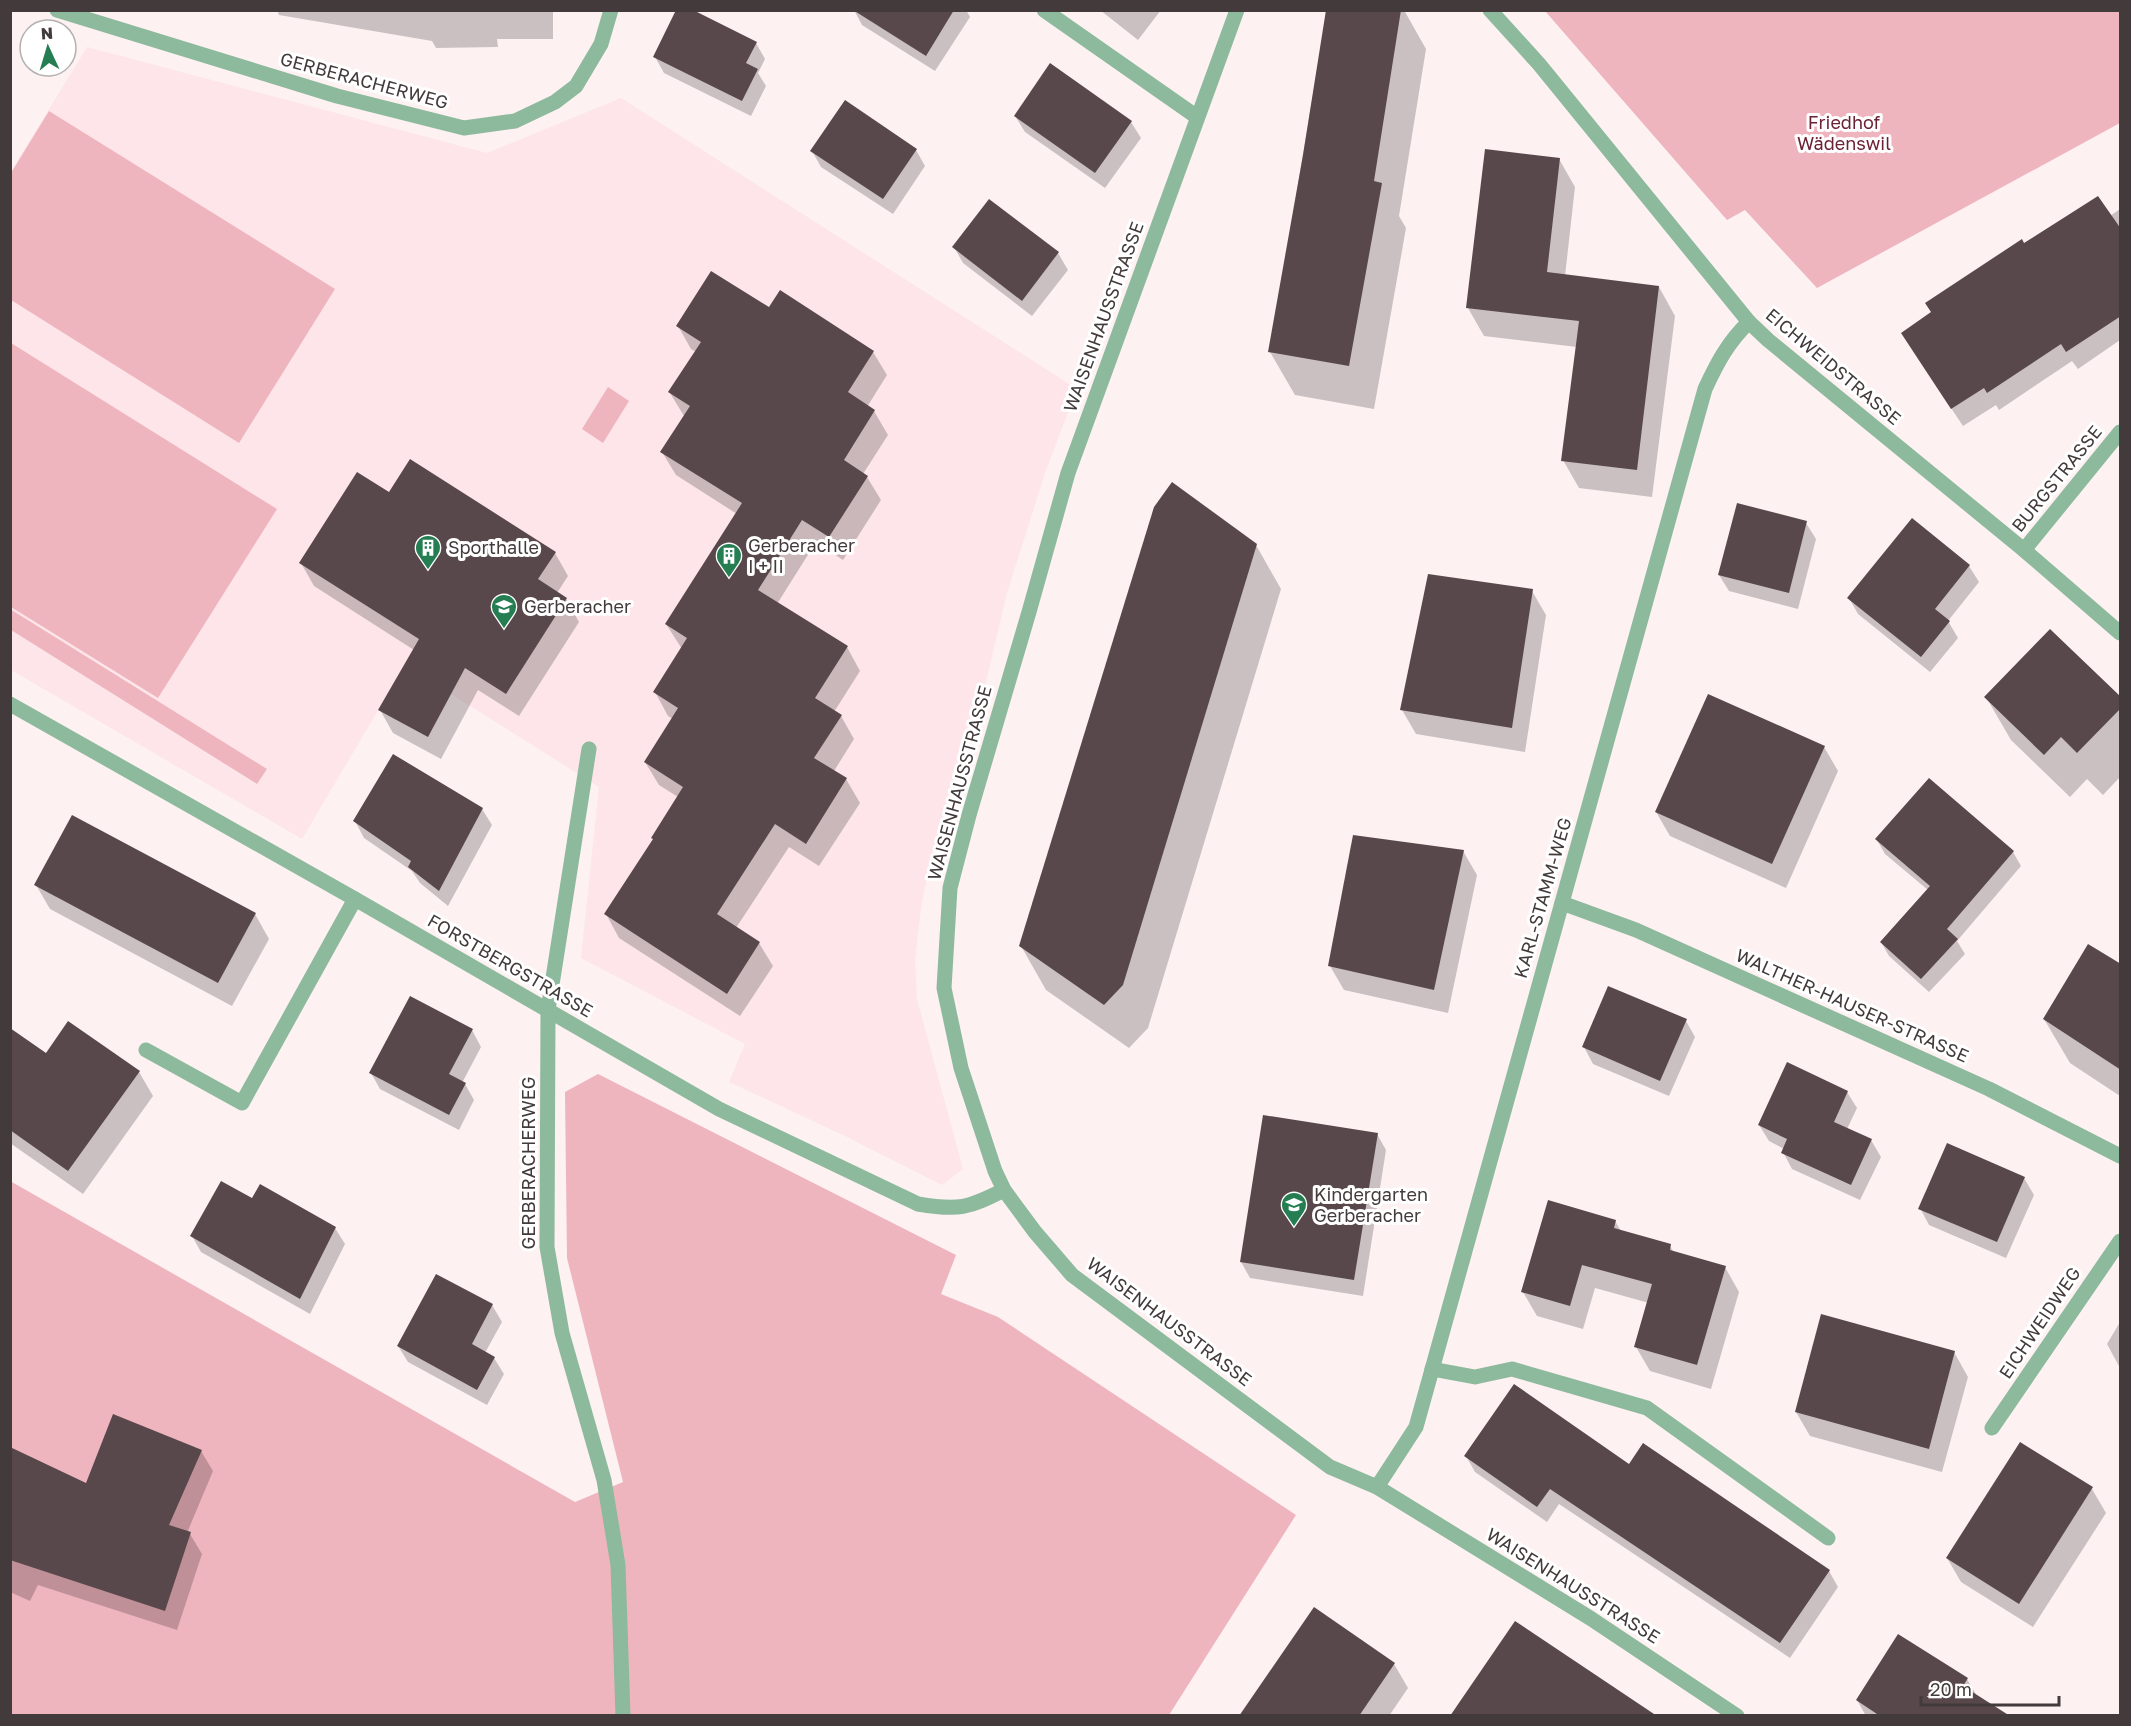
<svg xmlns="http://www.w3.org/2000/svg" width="2131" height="1726" font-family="'Golos Text',sans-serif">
  <rect width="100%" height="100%" fill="#fdf1f2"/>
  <polygon fill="#fde5e9" points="87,47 487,153 621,98 1077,389 1046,470 1007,593 979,711 948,800 929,867 921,908 915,960 917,999 963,1169 942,1185 843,1135 729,1082 745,1044 581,958 599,787 451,694 403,668 302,839 11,670 10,173"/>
  <g fill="#efb5bf">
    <polygon points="1545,11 2120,11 2120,123 1817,288 1745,210 1727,220"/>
    <polygon points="49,111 335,289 239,443 11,300 11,173"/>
    <polygon points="11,343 277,509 158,698 11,607"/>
    <polygon points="608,387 629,401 603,443 582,429"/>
    <polygon points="10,609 267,769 257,784 11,630"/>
    <polygon points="598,1074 956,1255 941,1294 998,1317 1296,1515 1169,1715 11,1715 10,1181 575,1502 623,1482 567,1258 565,1092"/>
  </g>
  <g fill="#0003">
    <polygon points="277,10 553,10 553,39 497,39 498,47 436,48 432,41 279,15"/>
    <polygon points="854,10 966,10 970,17 935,71 862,25"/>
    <polygon points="1100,10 1161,10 1138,40"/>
    <polygon points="1327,10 1404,10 1426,49 1399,216 1406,228 1374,409 1295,395 1270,352"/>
    <polygon points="756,43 765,59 758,73 766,86 751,116 664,73 655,57"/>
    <polygon points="1015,116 1131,122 1141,138 1105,188 1025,132"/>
    <polygon points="916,150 925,166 893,214 821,167 812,151"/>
    <polygon points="1559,159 1575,187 1565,276 1659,287 1675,316 1652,497 1579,488 1563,460 1577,347 1484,336 1468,308"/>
    <polygon points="989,201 1058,253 1068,270 1032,316 963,263 954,247"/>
    <polygon points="2120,209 2120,340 2078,369 2072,361 1999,410 1996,405 1963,426 1913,351 2024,245 2110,216"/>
    <polygon points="770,309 873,352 887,375 867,407 874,411 888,435 863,474 867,477 881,500 843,560 816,542 777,604 847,647 860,671 834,712 841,716 854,739 834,771 846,779 860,803 819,866 789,847 736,928 759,943 773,966 740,1016 619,938 606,914 654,840 678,797 659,785 645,762 673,719 668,716 655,692 682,649 666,624 737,514 676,475 662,452 684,416 670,393 696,352 691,349 678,326"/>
    <polygon points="1806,523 1816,539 1798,609 1729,591 1719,575"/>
    <polygon points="1256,545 1281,589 1148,1028 1129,1048 1046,990 1021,946"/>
    <polygon points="555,553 568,576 557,593 566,599 579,622 519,716 478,690 441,759 393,733 380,710 414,650 314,586 301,563"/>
    <polygon points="1969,566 1979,582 1948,621 1958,638 1930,672 1858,614 1849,598"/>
    <polygon points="1532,591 1546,615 1525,752 1416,734 1402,710"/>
    <polygon points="1986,697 2120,699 2120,777 2103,795 2087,779 2070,797 2011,740"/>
    <polygon points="1824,747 1838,771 1786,888 1670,836 1656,812"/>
    <polygon points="1929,780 2013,852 2021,866 1957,941 1965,954 1929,992 1889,956 1881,942 1928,890 1885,854 1877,840"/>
    <polygon points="482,809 492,825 448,906 420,883 412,871 364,838 355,821"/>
    <polygon points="1463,851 1477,875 1448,1013 1344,990 1330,966"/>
    <polygon points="36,885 255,914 269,939 232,1006 50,909"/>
    <polygon points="2120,966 2120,1096 2070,1063 2044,1019"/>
    <polygon points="1686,1021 1695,1037 1669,1096 1593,1064 1584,1047"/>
    <polygon points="472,1030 481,1047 462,1083 465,1084 474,1100 459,1130 380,1089 371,1073"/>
    <polygon points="46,1055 139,1072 153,1096 83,1194 10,1143 10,1057"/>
    <polygon points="1847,1092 1857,1108 1847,1129 1871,1140 1881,1157 1860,1200 1792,1169 1783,1152 1784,1149 1769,1141 1759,1125"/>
    <polygon points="1377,1134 1386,1150 1363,1296 1250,1278 1241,1262"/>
    <polygon points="2024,1178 2034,1195 2006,1258 1929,1225 1920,1208"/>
    <polygon points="252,1200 335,1228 345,1244 310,1314 201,1252 192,1236"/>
    <polygon points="1615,1221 1621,1231 1670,1246 1674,1253 1725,1267 1739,1292 1711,1389 1650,1371 1636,1347 1649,1303 1595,1288 1583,1329 1537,1316 1523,1292"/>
    <polygon points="492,1305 502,1322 485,1353 494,1358 504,1374 487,1405 408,1362 398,1346"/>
    <polygon points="2120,1322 2120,1368 2107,1344"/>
    <polygon points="1954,1352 1968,1377 1942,1472 1810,1436 1796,1412"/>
    <polygon points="10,1448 87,1485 201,1451 213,1471 187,1533 190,1534 202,1554 177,1630 38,1585 30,1601 10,1592"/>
    <polygon points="1466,1456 1630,1466 1829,1571 1838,1587 1790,1658 1559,1504 1547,1522 1475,1472"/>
    <polygon points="2092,1489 2106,1513 2033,1627 1961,1582 1947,1558"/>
    <polygon points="1394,1664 1408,1688 1389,1716 1241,1716"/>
    <polygon points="1967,1679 1977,1696 2007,1716 1866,1716 1857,1700"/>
  </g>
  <g fill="#59484b">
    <polygon points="676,10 693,10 757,42 746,63 758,69 742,101 653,57"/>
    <polygon points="853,10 954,10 926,56"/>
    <polygon points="1326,10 1401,10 1374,181 1382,183 1349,366 1268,352 1303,155"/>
    <polygon points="1050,63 1132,121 1095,173 1014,116"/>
    <polygon points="845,100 917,149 883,199 810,151"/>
    <polygon points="1485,149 1560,158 1547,272 1659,286 1637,470 1561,461 1579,321 1466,308"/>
    <polygon points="2098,196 2121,229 2121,316 2066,352 2061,344 1987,393 1984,388 1951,409 1901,333 1931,312 1925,303 2022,239 2024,243"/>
    <polygon points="989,199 1059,252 1022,301 952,247"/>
    <polygon points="711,271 769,307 780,290 874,351 848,392 875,410 844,460 868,476 829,537 802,520 758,590 848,646 815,698 842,715 814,758 847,778 806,844 775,824 717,914 760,942 727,994 604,914 653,839 651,838 683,787 644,762 678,708 653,692 687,638 665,624 742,503 660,452 690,406 668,392 701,342 676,326"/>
    <polygon points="410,459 556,552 538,579 567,598 506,694 465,668 428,737 378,710 419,639 299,563 357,472 389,492"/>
    <polygon points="1172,482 1257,544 1123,985 1104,1005 1019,946 1154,507"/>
    <polygon points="1737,503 1807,521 1789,593 1718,575"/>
    <polygon points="1912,518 1970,565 1935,609 1950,621 1921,657 1847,598"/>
    <polygon points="1428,574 1533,589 1512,728 1400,710"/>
    <polygon points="2050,629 2121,697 2121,708 2077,753 2061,737 2044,755 1984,697"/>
    <polygon points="1708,694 1825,746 1772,864 1655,812"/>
    <polygon points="393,754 483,808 439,891 408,867 411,861 353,821"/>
    <polygon points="1929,778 2014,851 1947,929 1958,939 1921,979 1880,942 1930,886 1875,839"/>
    <polygon points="72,815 256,913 218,983 34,885"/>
    <polygon points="1353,835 1464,850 1434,990 1328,966"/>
    <polygon points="2088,944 2121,964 2121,1070 2043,1019"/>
    <polygon points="1608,986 1687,1019 1660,1081 1582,1047"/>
    <polygon points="410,996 473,1029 449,1074 466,1083 449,1115 369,1073"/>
    <polygon points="68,1021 140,1071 68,1171 10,1130 10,1028 46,1053"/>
    <polygon points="1787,1062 1848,1091 1834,1122 1872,1139 1851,1185 1781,1153 1787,1139 1758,1125"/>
    <polygon points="1263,1115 1378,1133 1354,1280 1240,1262"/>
    <polygon points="1947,1143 2025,1177 1997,1242 1918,1209"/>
    <polygon points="221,1181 252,1198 260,1184 336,1227 300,1299 190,1236"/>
    <polygon points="1548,1200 1616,1220 1614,1228 1671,1244 1670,1250 1726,1266 1697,1365 1634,1347 1652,1284 1582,1265 1570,1306 1521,1292"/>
    <polygon points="436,1274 493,1304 472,1344 495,1357 477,1390 397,1346"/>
    <polygon points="1821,1314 1955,1351 1929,1449 1795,1412"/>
    <polygon points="1514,1384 1629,1464 1643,1443 1830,1570 1780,1643 1550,1489 1537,1507 1464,1456"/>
    <polygon points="113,1414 202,1450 169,1525 191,1532 165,1611 10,1560 10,1447 86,1483"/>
    <polygon points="2020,1442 2093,1487 2019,1604 1946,1558"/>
    <polygon points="1314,1607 1395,1663 1359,1716 1239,1716"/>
    <polygon points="1515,1621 1657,1716 1450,1716"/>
    <polygon points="1898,1634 1968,1678 1963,1686 2010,1716 1880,1716 1856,1700"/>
  </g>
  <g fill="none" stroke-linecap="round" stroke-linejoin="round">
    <g stroke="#8db99d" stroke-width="15">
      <polyline points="548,1010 589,749"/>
      <polyline points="146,1050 242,1103 355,899"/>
      <polyline points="1432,1369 1475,1377 1512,1369 1647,1408 1828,1538"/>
      <polyline points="1992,1428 2120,1241"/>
    </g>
    <g stroke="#8db99d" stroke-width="15">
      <polyline points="57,10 337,96 464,128 515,121 555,102 576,86 601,44 611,10"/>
      <polyline points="1044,10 1197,117"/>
      <polyline points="1237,10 1068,473 1029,612 969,815 950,888 944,988 961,1068 995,1171 1004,1190 1035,1232 1072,1275 1330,1467 1377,1487 1590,1618 1737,1716"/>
      <polyline points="1490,10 1539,64 1749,322 1768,340 2024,550 2120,633"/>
      <polyline points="2024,550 2120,432"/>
      <path d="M10 704 355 899 719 1109 918 1204C959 1211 968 1208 1004 1190"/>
      <polyline points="1562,903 1636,930 1989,1089 2120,1156"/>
      <polyline points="548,1010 547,1247 562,1333 604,1480 618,1565 623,1716"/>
      <path d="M1377 1487 1416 1427 1705 389C1717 363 1728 342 1749 322"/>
    </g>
  </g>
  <defs>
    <symbol id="building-pin" viewBox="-11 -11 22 30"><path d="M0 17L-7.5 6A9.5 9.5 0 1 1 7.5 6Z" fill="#257d52" stroke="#fff"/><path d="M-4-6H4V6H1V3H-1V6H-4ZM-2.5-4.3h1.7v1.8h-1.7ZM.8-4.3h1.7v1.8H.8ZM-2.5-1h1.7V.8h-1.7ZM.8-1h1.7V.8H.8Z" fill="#fff"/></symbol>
    <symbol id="school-pin" viewBox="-11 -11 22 30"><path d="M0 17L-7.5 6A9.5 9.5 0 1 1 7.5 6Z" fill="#257d52" stroke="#fff"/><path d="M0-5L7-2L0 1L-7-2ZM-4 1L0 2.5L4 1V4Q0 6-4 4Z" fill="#fff"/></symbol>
  </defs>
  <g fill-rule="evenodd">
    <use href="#building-pin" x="413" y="533" width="30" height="40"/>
    <use href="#building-pin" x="714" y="541" width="30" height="40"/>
    <use href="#school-pin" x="489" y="592" width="30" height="40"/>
    <use href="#school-pin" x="1279" y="1190" width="30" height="40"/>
  </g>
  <g text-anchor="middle" stroke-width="6" stroke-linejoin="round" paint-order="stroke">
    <g font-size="18" fill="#423a3b" stroke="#fff">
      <text transform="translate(364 81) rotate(15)" y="6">GERBERACHERWEG</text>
      <text transform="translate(1104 317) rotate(-70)" y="6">WAISENHAUSSTRASSE</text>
      <text transform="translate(1833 367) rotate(40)" y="6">EICHWEIDSTRASSE</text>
      <text transform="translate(2057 479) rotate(-51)" y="6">BURGSTRASSE</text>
      <text transform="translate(960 783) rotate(-75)" y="6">WAISENHAUSSTRASSE</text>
      <text transform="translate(1543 898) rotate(-74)" y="6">KARL-STAMM-WEG</text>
      <text transform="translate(510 966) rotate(30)" y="6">FORSTBERGSTRASSE</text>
      <text transform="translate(1852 1006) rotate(24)" y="6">WALTHER-HAUSER-STRASSE</text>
      <text transform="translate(529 1163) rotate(-90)" y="6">GERBERACHERWEG</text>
      <text transform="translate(1169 1322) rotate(37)" y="6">WAISENHAUSSTRASSE</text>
      <text transform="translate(2040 1323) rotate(-56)" y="6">EICHWEIDWEG</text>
      <text transform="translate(1573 1586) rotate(32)" y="6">WAISENHAUSSTRASSE</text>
    </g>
    <g font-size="18" fill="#6c2235" stroke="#fff">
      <text x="1844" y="129">Friedhof<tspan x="1844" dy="21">Wädenswil</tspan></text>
    </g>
    <g font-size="18" fill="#423a3b" stroke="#fff" text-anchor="start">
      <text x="748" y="552">Gerberacher<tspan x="748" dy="21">I + II</tspan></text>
      <text x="448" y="554">Sporthalle</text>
      <text x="524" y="613">Gerberacher</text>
      <text x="1314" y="1201">Kindergarten<tspan x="1314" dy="21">Gerberacher</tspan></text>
    </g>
  </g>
  <rect width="2131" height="1726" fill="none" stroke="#423a3b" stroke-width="24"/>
  <g transform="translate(48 48) rotate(356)"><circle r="28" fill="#ffffff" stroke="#b3b0b1" stroke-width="1.5"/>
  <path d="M0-4.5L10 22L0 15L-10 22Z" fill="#257d52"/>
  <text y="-9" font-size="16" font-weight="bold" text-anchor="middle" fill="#423a3b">N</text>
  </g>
  <path d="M1921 1696v9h138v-9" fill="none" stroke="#423a3b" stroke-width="3"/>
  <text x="1930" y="1696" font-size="18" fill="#423a3b" stroke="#ffffff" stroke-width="4.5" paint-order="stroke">20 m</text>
</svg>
